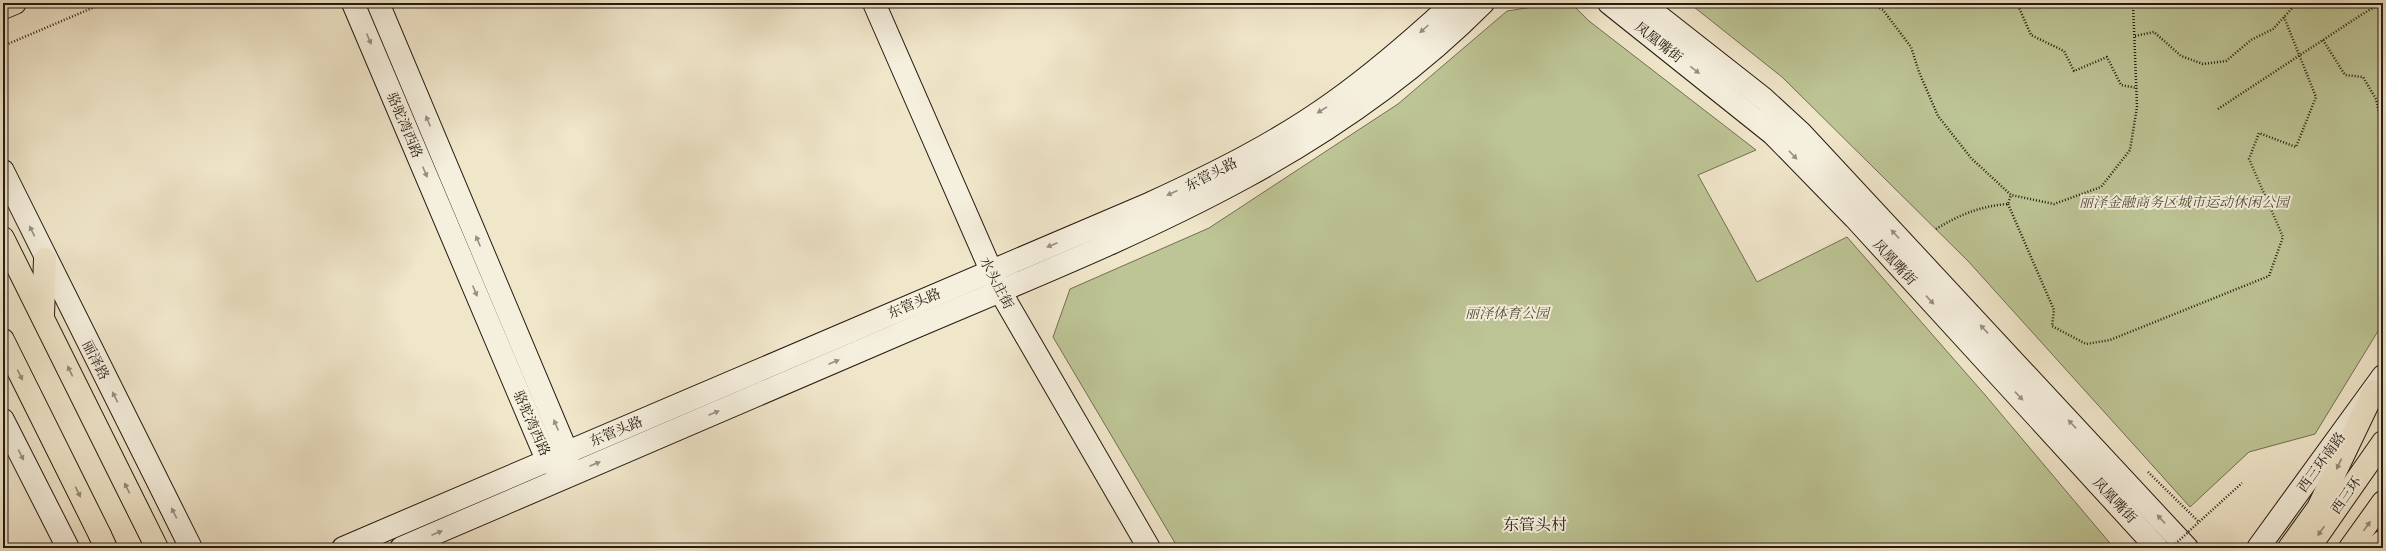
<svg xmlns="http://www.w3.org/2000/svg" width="2386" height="551" font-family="'IM FELL DW Pica','Noto Serif SC',serif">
  <rect width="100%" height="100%" fill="#f0e6ca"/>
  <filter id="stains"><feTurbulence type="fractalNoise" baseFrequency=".005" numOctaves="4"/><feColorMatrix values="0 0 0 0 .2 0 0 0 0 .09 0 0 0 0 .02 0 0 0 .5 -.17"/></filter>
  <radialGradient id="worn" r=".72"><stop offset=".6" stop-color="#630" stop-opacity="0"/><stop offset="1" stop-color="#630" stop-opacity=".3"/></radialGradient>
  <g fill="#bdc495" stroke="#726f52">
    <polygon points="1559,3 1571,3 1589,21 1756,150 1698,175 1757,282 1847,237 1986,396 2114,548 1178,548 1053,337 1070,289 1209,228 1398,104 1507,11"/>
    <polygon points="1689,3 2383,3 2383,323 2315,434 2249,452 2190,507 1968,261 1782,77"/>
  </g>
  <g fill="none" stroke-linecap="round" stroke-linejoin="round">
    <defs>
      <g id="secondary">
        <polyline points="353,3 547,460 558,469"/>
        <polyline points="378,3 567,452 568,467"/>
        <polyline points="874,3 1000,291 1149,548"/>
        <polyline points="1609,3 1773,134 1855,218 2157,548"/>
        <polyline points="1642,3 1764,99 1800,132 2187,548"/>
        <polyline points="3,171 191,548"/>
        <polyline points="3,420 68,548"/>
        <path d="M343 548 1151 203C1214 174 1277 143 1334 102 1376 72 1415 38 1453 3"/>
        <path d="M401 548C571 474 742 401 913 328 1119 240 1322 165 1483 3"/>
        <polyline points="2258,548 2383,376"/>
      </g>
      <g id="primary">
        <polyline points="3,8 15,3"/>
        <polyline points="3,238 157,548"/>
        <polyline points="43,315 45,259"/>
        <polyline points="3,340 100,535"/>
      </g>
      <g id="highway">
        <polyline points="100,535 106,548"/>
        <polyline points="2289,548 2318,508 2374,391"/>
        <polyline points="2309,548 2383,442"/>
        <polyline points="2350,548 2383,502"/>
        <polyline points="2375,548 2383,541"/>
      </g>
    </defs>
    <use href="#secondary" stroke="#261a10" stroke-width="24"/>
    <use href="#primary" stroke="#261a10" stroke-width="24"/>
    <use href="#highway" stroke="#261a10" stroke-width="24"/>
    <g stroke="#261a10" stroke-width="2.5" stroke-dasharray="1 2" stroke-linecap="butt">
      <polyline points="1872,3 1883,10 1911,47 1919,72 1938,116 1971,158 2011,195 2054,204 2101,187 2130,150 2137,107 2133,3"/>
      <polyline points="2017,3 2031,35 2064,51 2074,71 2107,57 2121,85 2137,88"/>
      <polyline points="2119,3 2133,7"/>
      <polyline points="2135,36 2154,32 2181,56 2203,64 2226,61 2251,40 2273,29 2297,3"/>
      <polyline points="2323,40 2345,75 2363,77 2376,99 2383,132"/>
      <polyline points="3,46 104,3"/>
      <polyline points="2218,109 2361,15 2381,3"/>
      <polyline points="2008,204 2054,310 2052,326 2086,344 2110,340 2269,276 2283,237 2249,159 2259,133 2296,147 2316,97 2284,17"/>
      <path d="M1936 229C1959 215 1980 206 2008 204L2011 195"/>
      <polyline points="2148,472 2199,522 2242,483"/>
    </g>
    <use href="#secondary" stroke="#f5efdd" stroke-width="22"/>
    <use href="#primary" stroke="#f0e6ca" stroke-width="22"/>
    <use href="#highway" stroke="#f0e6ca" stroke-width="22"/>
    <polyline stroke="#261a10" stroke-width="2.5" stroke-dasharray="1 2" stroke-linecap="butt" points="2171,548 2199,522"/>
  </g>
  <defs><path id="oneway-solid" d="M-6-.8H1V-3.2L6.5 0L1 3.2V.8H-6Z"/></defs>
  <g fill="#988f81">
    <use href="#oneway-solid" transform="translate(1424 29) rotate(138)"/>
    <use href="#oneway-solid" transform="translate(369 39) rotate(67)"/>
    <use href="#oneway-solid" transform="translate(1695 70) rotate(38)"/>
    <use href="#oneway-solid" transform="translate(1322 110) rotate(148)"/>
    <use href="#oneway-solid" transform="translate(428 121) rotate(-113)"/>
    <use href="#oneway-solid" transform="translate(1793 155) rotate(46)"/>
    <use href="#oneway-solid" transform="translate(425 172) rotate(67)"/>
    <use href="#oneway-solid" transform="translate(1172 193) rotate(155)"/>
    <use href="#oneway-solid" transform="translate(32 231) rotate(-116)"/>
    <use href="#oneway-solid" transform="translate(1895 234) rotate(-133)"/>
    <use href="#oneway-solid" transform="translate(478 241) rotate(-113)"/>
    <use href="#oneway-solid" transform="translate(1052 245) rotate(157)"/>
    <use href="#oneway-solid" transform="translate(475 291) rotate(67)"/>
    <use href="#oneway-solid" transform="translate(1930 300) rotate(47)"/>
    <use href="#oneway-solid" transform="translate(1984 329) rotate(-133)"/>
    <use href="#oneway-solid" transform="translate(834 362) rotate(-23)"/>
    <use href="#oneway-solid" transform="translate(2019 396) rotate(47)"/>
    <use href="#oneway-solid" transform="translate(115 397) rotate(-117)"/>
    <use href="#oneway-solid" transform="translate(714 413) rotate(-23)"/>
    <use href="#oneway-solid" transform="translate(2072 424) rotate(-133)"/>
    <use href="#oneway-solid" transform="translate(556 425) rotate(-113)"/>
    <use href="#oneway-solid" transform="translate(21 455) rotate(63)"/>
    <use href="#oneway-solid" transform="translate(595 464) rotate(-23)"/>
    <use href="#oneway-solid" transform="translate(174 513) rotate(-117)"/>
    <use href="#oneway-solid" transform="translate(2161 519) rotate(-133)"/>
    <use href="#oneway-solid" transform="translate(437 533) rotate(-23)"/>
  </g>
  <g fill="#958a76">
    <use href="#oneway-solid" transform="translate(70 371) rotate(-116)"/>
    <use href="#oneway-solid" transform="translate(20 375) rotate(64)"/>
    <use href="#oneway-solid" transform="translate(2339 464) rotate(115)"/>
    <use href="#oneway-solid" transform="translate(127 488) rotate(-116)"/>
    <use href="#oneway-solid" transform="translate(78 492) rotate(64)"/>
    <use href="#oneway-solid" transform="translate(2367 526) rotate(-54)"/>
    <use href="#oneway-solid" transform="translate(2321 531) rotate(125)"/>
  </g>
  <g text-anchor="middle" stroke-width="4" stroke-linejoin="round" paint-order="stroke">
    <g font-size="14" fill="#261a10" stroke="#f5efdd">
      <text transform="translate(1659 42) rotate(38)" y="5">凤凰嘴街</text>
      <text transform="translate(405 125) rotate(67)" y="5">骆驼湾西路</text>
      <text transform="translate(1211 174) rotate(-27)" y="5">东管头路</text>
      <text transform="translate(1895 262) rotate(47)" y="5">凤凰嘴街</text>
      <text transform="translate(997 283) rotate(63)" y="5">水头庄街</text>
      <text transform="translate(914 303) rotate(-23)" y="5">东管头路</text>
      <text transform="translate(96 360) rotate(63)" y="5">丽泽路</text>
      <text transform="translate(532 423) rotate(66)" y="5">骆驼湾西路</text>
      <text transform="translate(616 431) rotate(-23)" y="5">东管头路</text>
      <text transform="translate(2321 462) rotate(-54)" y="5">西三环南路</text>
      <text transform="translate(2346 495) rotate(-55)" y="5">西三环</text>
      <text transform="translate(2115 500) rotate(47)" y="5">凤凰嘴街</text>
    </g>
    <g font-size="14" font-style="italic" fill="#534d38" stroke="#f5efdd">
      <text x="2184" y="207">丽泽金融商务区城市运动休闲公园</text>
      <text x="1507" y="318">丽泽体育公园</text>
    </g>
    <g font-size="16" fill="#261a10" stroke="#f5efdd">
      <text x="1535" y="530">东管头村</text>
    </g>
  </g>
  <rect width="2386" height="551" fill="none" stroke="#f0e6ca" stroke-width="16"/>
  <rect x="4" y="4" width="2378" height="543" fill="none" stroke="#261a10" stroke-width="2"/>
  <rect x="8" y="8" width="2370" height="535" fill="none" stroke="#261a10"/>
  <rect width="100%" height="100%" filter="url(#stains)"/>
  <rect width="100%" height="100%" fill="url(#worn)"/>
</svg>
